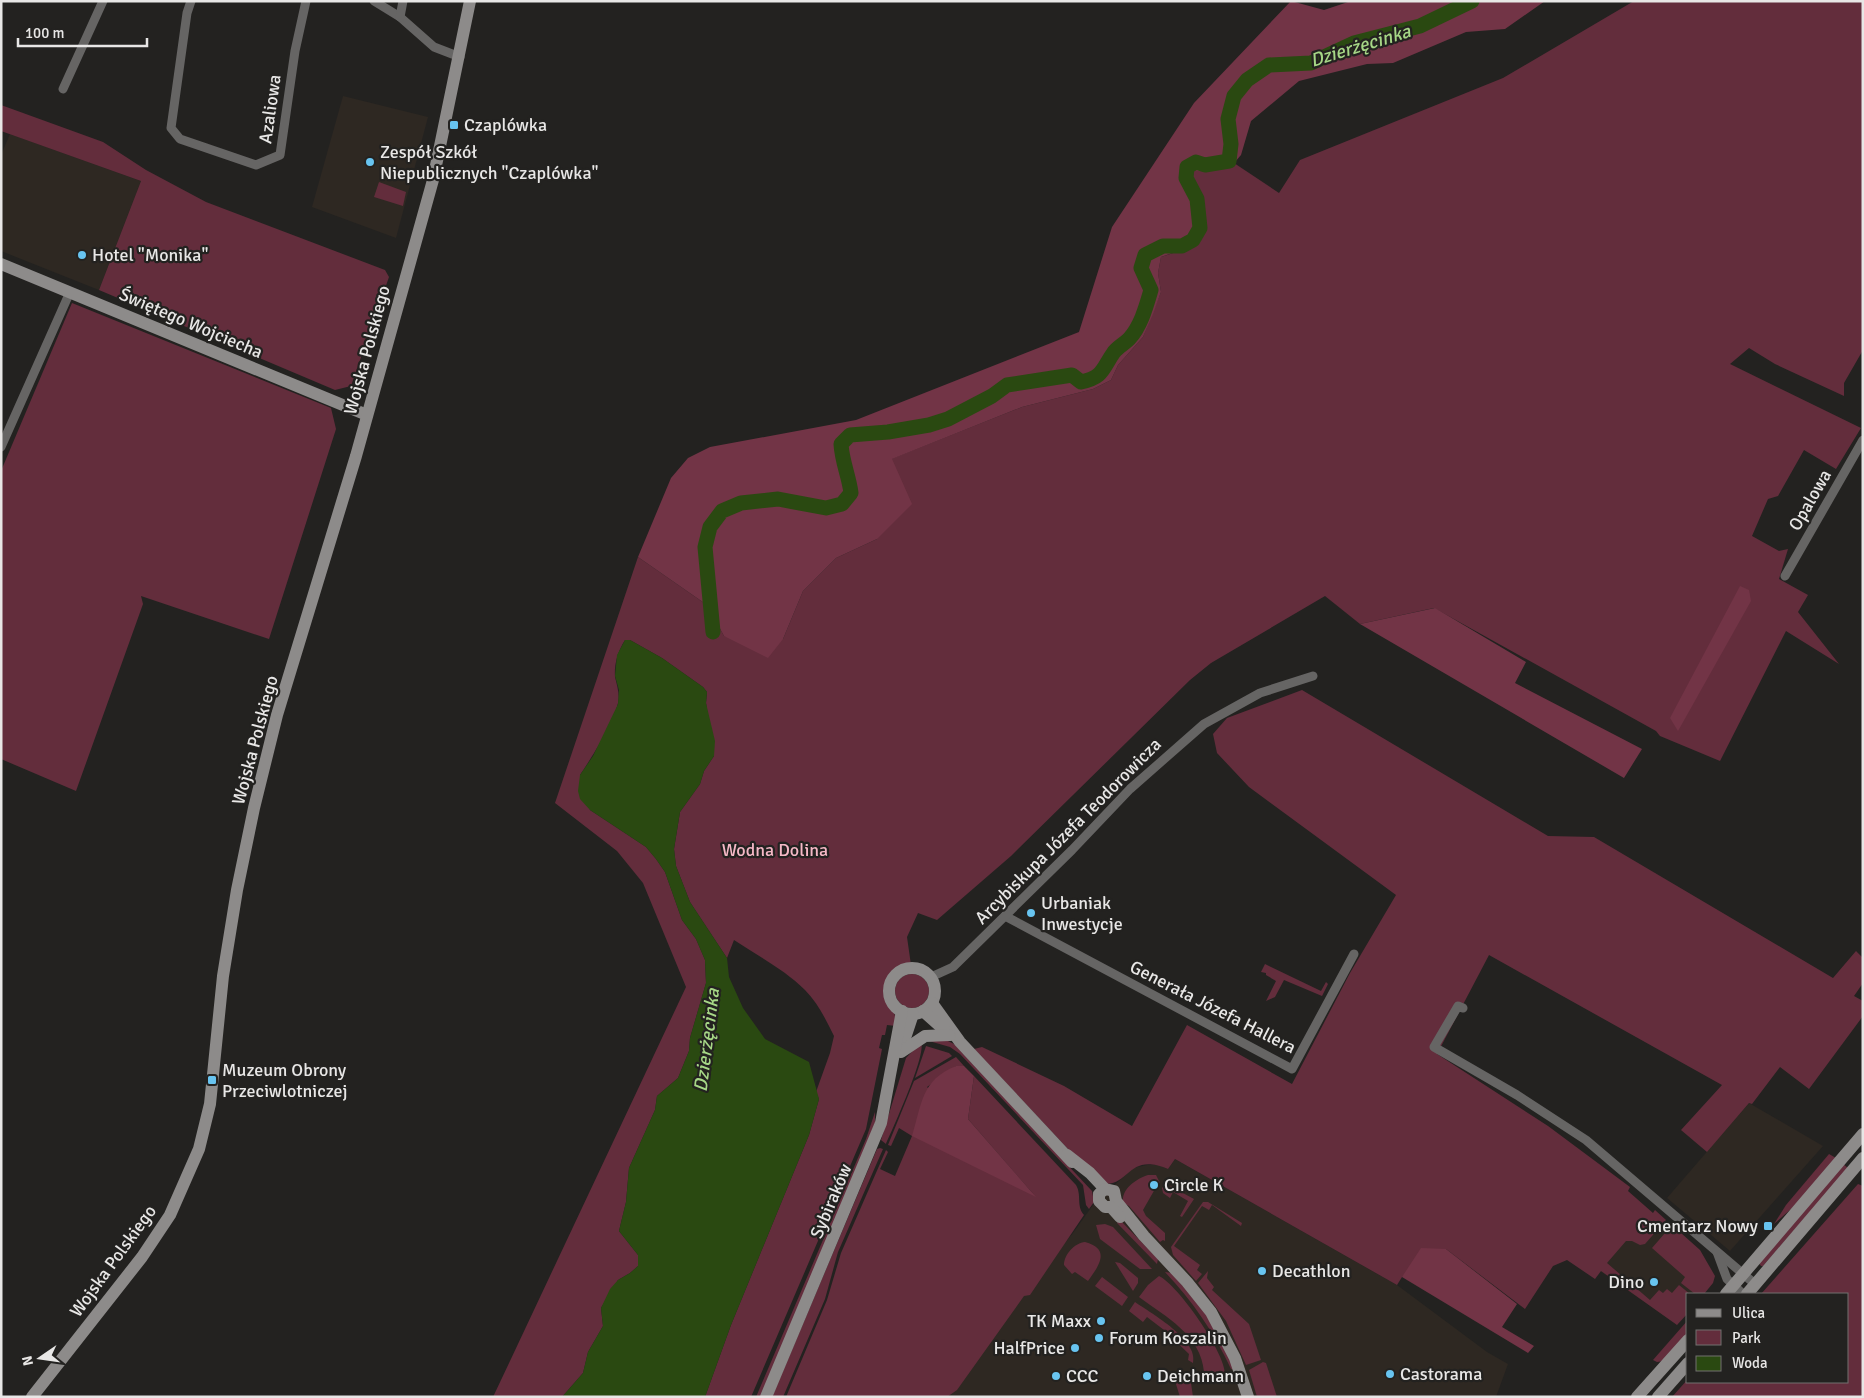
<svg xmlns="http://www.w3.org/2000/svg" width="1864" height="1398" font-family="Signika,sans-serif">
  <rect width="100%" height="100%" fill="#232220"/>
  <g fill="#2e2822">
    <polygon points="343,96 428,117 396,238 312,207"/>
    <polygon points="10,134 141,181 99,290 1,251 1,155"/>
    <polygon points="1749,1103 1823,1146 1730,1251 1667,1198"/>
    <polygon points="1175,1159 1397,1285 1487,1352 1508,1364 1496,1397 936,1397 1073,1233 1093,1205 1133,1168 1147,1165 1159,1165 1168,1169"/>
    <polygon points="1653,1213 1702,1255 1704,1281 1692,1294 1688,1294 1670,1320 1596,1268"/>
  </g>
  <g fill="#632d3c">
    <path d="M1634 1H1863V350L1844 383V396L1775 364 1749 348 1730 364 1861 428 1836 469 1804 450 1778 496 1768 499 1752 536 1779 551 1788 549 1779 579 1808 595 1798 612 1839 664 1786 631 1720 761 1660 736 1656 731 1434 608 1360 624 1325 596 1211 663 1190 680 1011 856 937 920 918 913 907 937 911 965C867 973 898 1005 896 1026L887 1025 885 1035H882L879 1048 882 1049 866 1129 751 1397H705L731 1325 809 1135 819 1099 816 1092 830 1053 834 1036C826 1020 818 1003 805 990 785 970 758 956 734 940L727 958 690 902 676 866 674 849 680 812 700 784 704 771 714 756 706 703 707 692 703 687 662 658 630 640H625C618 651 614 664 615 677 617 686 620 694 618 703 613 724 592 757 580 775L590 810 646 847 656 859 665 872 682 920 696 939 705 960 706 983 690 1038 689 1051 678 1078 657 1096 655 1110 629 1168 626 1202 619 1231 638 1255V1266L630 1273 618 1280 601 1308 603 1326 588 1352 583 1373 562 1397H493L686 987 643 883 617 851 555 803 638 557 707 605 724 636 783 639 803 591 836 558 877 539 891 459 1022 407 1093 389 1111 380 1118 365 1143 337 1161 292 1158 273 1161 257 1188 248 1202 197 1195 188 1190 174 1193 171H1206L1234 163 1279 193 1300 160 1503 78Z"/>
    <polygon points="1,105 103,142 146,170 206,202 385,270 389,277 351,386 335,390 99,290 141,181 1,131"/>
    <polygon points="379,182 406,192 403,206 374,197"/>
    <polygon points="72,303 331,408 336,429 269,639 141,596 143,604 76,791 1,759 1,471"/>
    <path d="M1302 690 1548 836 1594 837 1833 978 1856 951 1863 958V983L1854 996 1863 1001V1016L1809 1089 1780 1067 1752 1104 1749 1103 1707 1152 1681 1130 1722 1085 1489 955 1437 1054 1548 1126 1630 1187 1628 1191 1653 1213 1655 1210 1666 1220 1645 1244 1640 1245 1632 1241H1626L1607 1263 1650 1300 1659 1290 1663 1293 1667 1289 1672 1293 1679 1285 1690 1294H1688V1313L1677 1325 1601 1271 1595 1279 1567 1260 1553 1266 1525 1309 1446 1249 1402 1277 1397 1285 1175 1159 1168 1169C1130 1153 1131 1182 1107 1184L1082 1164 974 1049 982 1047 1064 1086 1132 1126 1187 1025 1292 1084 1350 973 1396 895 1249 787 1217 753 1213 734 1227 718Z"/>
    <polygon points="1265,964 1321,991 1326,982 1328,984 1322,996 1284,980 1275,997 1266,1001 1276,981 1266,975 1266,973 1261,972"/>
    <circle cx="912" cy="991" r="17"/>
    <polygon points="946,1040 954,1044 1092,1191 1094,1202 1089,1209 1086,1205 1083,1185 960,1054 950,1047 929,1041"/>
    <path d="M921 1042C927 1054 893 1128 886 1144L881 1140 906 1058Z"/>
    <polygon points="926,1046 949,1053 952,1056 915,1078"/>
    <path d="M956 1057 964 1066H956L927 1087 1035 1196 968 1119 974 1076 1076 1185C1082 1195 1076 1206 1084 1215L1030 1295 1024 1296 957 1390 947 1397H786L827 1300 841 1253 886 1150 888 1152 880 1169 895 1176 912 1136 899 1128 891 1146 888 1145 914 1081Z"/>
    <polygon points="875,1112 875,1123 761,1397 756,1397 866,1139"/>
    <polygon points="880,1148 883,1149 838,1252 825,1299 783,1397 772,1397 877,1149"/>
    <polygon points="1829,1154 1836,1158 1799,1202 1774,1224 1786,1205"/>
    <polygon points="1843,1164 1848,1168 1763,1266 1761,1266 1759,1263"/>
    <path d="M1148 1175H1156L1160 1183 1152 1180 1148 1184 1155 1189 1143 1210 1146 1216 1165 1233V1241L1163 1240 1160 1242 1129 1206 1123 1203C1121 1189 1136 1179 1148 1175Z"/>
    <polygon points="1166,1184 1168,1185 1166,1190 1168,1191 1171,1186 1180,1193 1181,1192 1194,1199 1182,1217 1180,1216 1188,1201 1173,1192 1170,1198 1163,1193 1162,1188"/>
    <polygon points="1858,1184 1863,1186 1863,1397 1672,1397 1688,1379 1688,1382 1848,1382 1848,1294 1761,1294"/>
    <polygon points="1203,1202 1208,1202 1242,1223 1241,1226 1212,1205 1209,1210 1202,1206 1174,1246 1200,1265 1197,1270 1202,1274 1196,1281 1173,1255 1171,1247"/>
    <polygon points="1120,1220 1158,1259 1157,1264 1117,1223"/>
    <polygon points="1105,1224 1113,1227 1152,1269 1140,1269 1100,1239 1096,1225"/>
    <polygon points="1672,1225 1700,1250 1715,1276 1713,1283 1704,1294 1695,1294 1681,1283 1685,1277 1652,1248"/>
    <path d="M1085 1242C1112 1249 1098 1267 1088 1281L1075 1272 1072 1274 1064 1265C1064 1254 1075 1243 1085 1242Z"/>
    <polygon points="1115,1262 1120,1263 1138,1278 1138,1283 1133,1291"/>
    <polygon points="1208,1271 1207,1278 1214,1287 1212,1290 1249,1324 1261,1360 1246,1365 1226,1321 1198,1283"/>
    <path d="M1165 1272 1172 1273 1209 1318 1235 1370 1231 1369C1214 1332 1193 1302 1165 1272Z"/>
    <path d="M1159 1276C1178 1285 1225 1352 1225 1374L1215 1378 1204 1372C1201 1335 1166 1317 1139 1297L1148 1285Z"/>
    <polygon points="1102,1277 1128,1297 1122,1306 1095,1286"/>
    <path d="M1135 1302C1152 1314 1199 1340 1193 1363L1188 1360 1189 1354 1164 1330 1147 1317 1143 1322 1129 1311Z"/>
    <polygon points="1688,1320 1688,1332 1664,1361 1657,1362 1653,1360"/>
    <polygon points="1263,1362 1266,1363 1277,1397 1257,1397 1249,1370"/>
    <polygon points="1183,1372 1190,1376 1193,1397 1180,1397 1175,1381"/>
  </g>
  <g fill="#723446">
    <path d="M1291 1 1324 10 1351 1H1545L1505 29 1466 32 1393 63 1367 64 1299 81 1251 121 1241 155 1234 163 1206 171H1193L1190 174C1199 202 1214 209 1200 243L1161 257 1158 273 1161 292 1153 314 1143 337 1118 365 1111 380 1093 389 1022 407 892 459 912 504 877 539 836 558 803 591 783 639 768 658 724 636 707 605 638 557 671 478 688 458 710 447 856 420 1079 332 1112 227 1194 103Z"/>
    <polygon points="1740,586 1749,590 1751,601 1678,731 1670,718"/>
    <polygon points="1435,608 1526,662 1515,683 1642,749 1624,778 1360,624"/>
    <path d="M956 1066H964L974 1076 968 1119 1036 1197 912 1136C922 1104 921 1080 956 1066Z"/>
    <polygon points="1421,1248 1446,1249 1517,1304 1502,1327 1534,1346 1528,1353 1402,1277"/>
  </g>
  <polygon fill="#2a4911" points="625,640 630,640 662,658 703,687 707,692 706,703 715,741 714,756 704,771 700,784 680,812 674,849 676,866 690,902 727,958 729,977 743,1008 765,1039 809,1062 819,1099 809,1135 731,1325 705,1397 562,1397 583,1373 588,1352 603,1326 601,1308 610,1289 618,1280 630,1273 638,1266 638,1255 619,1231 626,1202 629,1168 655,1110 657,1096 678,1078 689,1051 690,1038 706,983 705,960 696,939 682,920 665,872 656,859 646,847 590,810 580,799 578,791 580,775 593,756 618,704 619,690 615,676 617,655"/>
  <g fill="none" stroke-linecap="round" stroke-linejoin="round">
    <path stroke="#2a4911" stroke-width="15" d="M713 632 705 547 710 527 722 511 741 503 778 499 826 508 842 504 851 493C849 476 842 462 841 444L850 435 888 432 929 425 948 419 992 396 1007 385 1072 375 1081 382C1104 377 1102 369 1114 352 1118 347 1124 344 1129 339 1141 326 1146 307 1151 290L1141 268 1145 255 1163 246H1182L1193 240 1200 228 1197 199 1186 178 1187 167 1196 162 1205 165 1229 161 1231 144 1228 119 1234 96 1247 80 1269 65 1311 63 1354 43 1420 26 1472 1"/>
    <g stroke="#666564" stroke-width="9">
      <polyline points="191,1 187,13 171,128 180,139 256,165 280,155 295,51 306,1"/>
      <polyline points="374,1 400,17 434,47 460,57"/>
      <polyline points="400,17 403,1"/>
      <polyline points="63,89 103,1"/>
      <polyline points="1,447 70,292"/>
      <polyline points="1785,576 1863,440"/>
      <polyline points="1005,916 1292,1069 1354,954"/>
      <polyline points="931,977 953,967 1072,850 1130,789 1204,724 1260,693 1313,676"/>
      <polyline points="1463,1008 1458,1006 1434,1047 1517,1095 1586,1140 1755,1284"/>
      <polyline points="1717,1252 1727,1279 1743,1294"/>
    </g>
    <g stroke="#8d8b8a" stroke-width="12">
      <polyline points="1,264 367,415"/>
      <circle cx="912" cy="991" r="23"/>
      <polyline points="932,1003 960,1042 1072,1162"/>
      <polyline points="923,1011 950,1035"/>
      <polyline points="902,1047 913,1014"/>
      <polyline points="901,1052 925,1036 949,1035"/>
      <polyline points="1067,1155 1090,1173 1105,1189 1114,1191 1116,1201 1144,1236 1187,1282 1211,1312 1235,1358 1248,1397"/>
      <polyline points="1105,1189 1099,1194 1099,1201 1105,1207 1111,1207 1120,1217"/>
      <polyline points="1726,1294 1863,1134"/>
      <polyline points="1747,1294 1863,1158"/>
      <polyline points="32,1397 142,1257 170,1215 199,1149 210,1104 223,976 237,890 254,808 277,715 356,456 433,180 470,1"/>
      <polyline points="766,1397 881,1123 902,1011"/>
      <polyline points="1637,1397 1688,1340"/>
      <polyline points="1658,1397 1688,1363"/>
    </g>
  </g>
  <g fill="#68c4f0" stroke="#232220" stroke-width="2">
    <rect x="449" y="120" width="10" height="10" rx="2.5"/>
    <circle cx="370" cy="162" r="5"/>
    <circle cx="82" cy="255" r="5"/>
    <circle cx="1031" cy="913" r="5"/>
    <rect x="207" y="1075" width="10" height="10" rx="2.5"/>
    <circle cx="1154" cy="1185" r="5"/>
    <rect x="1763" y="1221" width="10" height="10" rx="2.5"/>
    <circle cx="1262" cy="1271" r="5"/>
    <circle cx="1654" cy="1282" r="5"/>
    <circle cx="1101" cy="1321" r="5"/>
    <circle cx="1099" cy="1338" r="5"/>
    <circle cx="1075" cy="1348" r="5"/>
    <circle cx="1390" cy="1374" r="5"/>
    <circle cx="1056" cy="1376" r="5"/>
    <circle cx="1147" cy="1376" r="5"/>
  </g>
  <g text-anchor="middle" stroke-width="4.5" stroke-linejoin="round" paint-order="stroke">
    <g font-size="18" fill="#e8e7e6" stroke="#232220">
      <text transform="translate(270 109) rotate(-82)" y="6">Azaliowa</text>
      <text transform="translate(191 323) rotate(23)" y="6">Świętego Wojciecha</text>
      <text transform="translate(367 350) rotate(-75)" y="6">Wojska Polskiego</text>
      <text transform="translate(1810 500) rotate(-60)" y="6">Opalowa</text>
      <text transform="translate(255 740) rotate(-75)" y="6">Wojska Polskiego</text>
      <text transform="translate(1068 831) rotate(-45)" y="6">Arcybiskupa Józefa Teodorowicza</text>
      <text transform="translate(1213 1007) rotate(27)" y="6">Generała Józefa Hallera</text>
      <text transform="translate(831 1201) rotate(-67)" y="6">Sybiraków</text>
      <text transform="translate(113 1261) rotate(-54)" y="6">Wojska Polskiego</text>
    </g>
    <g font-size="18" fill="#e8e7e6" stroke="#232220" text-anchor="start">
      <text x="464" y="131">Czaplówka</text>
      <text x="380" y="158">Zespół Szkół<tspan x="380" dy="21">Niepublicznych "Czaplówka"</tspan></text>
      <text x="92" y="261">Hotel "Monika"</text>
      <text x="1041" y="909">Urbaniak<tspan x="1041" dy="21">Inwestycje</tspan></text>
      <text x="222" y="1076">Muzeum Obrony<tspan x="222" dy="21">Przeciwlotniczej</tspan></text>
      <text x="1164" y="1191">Circle K</text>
      <text x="1758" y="1232" text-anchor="end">Cmentarz Nowy</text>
      <text x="1272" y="1277">Decathlon</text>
      <text x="1644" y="1288" text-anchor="end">Dino</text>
      <text x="1091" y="1327" text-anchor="end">TK Maxx</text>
      <text x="1109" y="1344">Forum Koszalin</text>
      <text x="1065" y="1354" text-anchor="end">HalfPrice</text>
      <text x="1400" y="1380">Castorama</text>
      <text x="1066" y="1382">CCC</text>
      <text x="1157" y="1382">Deichmann</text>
    </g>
    <g font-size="18" fill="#f5b8c6" stroke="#232220">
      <text x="775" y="856">Wodna Dolina</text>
    </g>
    <g font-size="19" font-style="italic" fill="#a6d786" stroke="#232220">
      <text transform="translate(1360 45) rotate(-17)" y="7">Dzierżęcinka</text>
      <text transform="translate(706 1040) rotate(-83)" y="7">Dzierżęcinka</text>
    </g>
  </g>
  <rect width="1864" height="1398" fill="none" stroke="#e8e7e6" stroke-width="5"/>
  <rect x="1686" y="1293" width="162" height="90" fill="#232220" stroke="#72716f"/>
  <rect x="1696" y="1309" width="25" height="8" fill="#8d8b8a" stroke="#72716f"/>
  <text x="1732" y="1318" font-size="15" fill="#e8e7e6">Ulica</text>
  <rect x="1696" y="1330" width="25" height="15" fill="#632d3c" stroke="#72716f"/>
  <text x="1732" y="1343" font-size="15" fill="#e8e7e6">Park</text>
  <rect x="1696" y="1356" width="25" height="15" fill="#2a4911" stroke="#72716f"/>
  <text x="1732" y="1368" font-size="15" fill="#e8e7e6">Woda</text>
  <g transform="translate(40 1358) rotate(257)" stroke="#232220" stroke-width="4" paint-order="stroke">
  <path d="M0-4L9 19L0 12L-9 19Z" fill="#e8e7e6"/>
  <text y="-8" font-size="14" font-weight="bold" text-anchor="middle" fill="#e8e7e6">N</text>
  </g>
  <path d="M18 38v8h129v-8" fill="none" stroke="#e8e7e6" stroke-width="2.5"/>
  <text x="25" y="38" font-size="15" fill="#e8e7e6" stroke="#232220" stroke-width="4" paint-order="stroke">100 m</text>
</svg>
